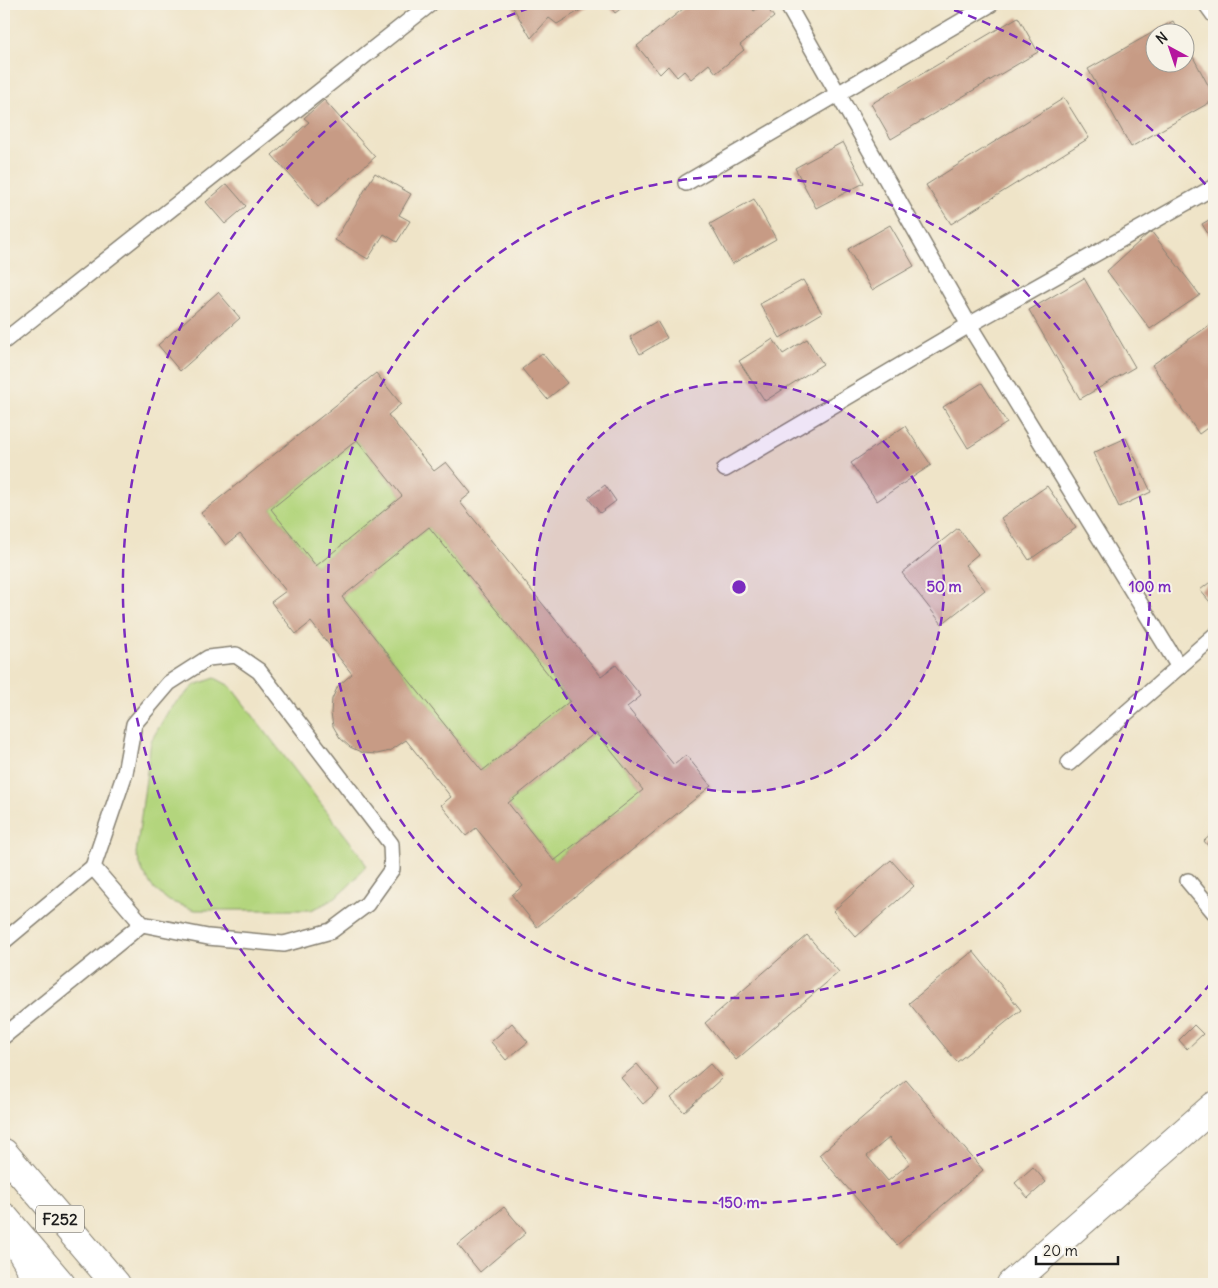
<svg xmlns="http://www.w3.org/2000/svg" width="1218" height="1288" font-family="Delius,sans-serif">
  <rect width="100%" height="100%" fill="#f7f3e8"/>
  <filter id="ink" filterUnits="userSpaceOnUse"><feTurbulence type="fractalNoise" baseFrequency=".02" numOctaves="2"/><feDisplacementMap in="SourceGraphic" scale="10" xChannelSelector="R" yChannelSelector="G"/><feConvolveMatrix kernelMatrix="1 2 1 2 8 2 1 2 1" color-interpolation-filters="sRGB"/></filter>
  <filter id="wash" filterUnits="userSpaceOnUse"><feTurbulence type="fractalNoise" baseFrequency=".0096" numOctaves="4" result="noise"/><feDisplacementMap in="SourceGraphic" scale="20" xChannelSelector="R" yChannelSelector="G"/><feGaussianBlur stdDeviation="1.12" result="paint"/><feColorMatrix in="noise" values="0 0 0 0 0 0 0 0 0 0 0 0 0 0 0 0 0 1.4 0 .05"/><feComposite in="paint" operator="in"/></filter>
  <g filter="url(#wash)">
    <rect width="100%" height="100%" fill="#efe4c8"/>
    <g fill="#b3d57d" stroke="#68784c">
      <polygon points="357,440 402,496 316,566 271,509"/>
      <polygon points="429,527 570,701 482,771 342,597"/>
      <path d="M215 678 230 686 359 853 366 865C351 886 335 901 311 910H195L169 901 153 888 143 872 136 854 151 741 169 710 195 685Z"/>
      <polygon points="596,732 643,790 554,861 508,803"/>
    </g>
    <g id="blocks">
      <g fill="#c79b85" fill-rule="evenodd">
        <polygon points="511,4 591,4 557,24 549,18 531,38"/>
        <polygon points="608,4 627,4 615,13"/>
        <polygon points="689,4 748,4 754,11 764,4 774,17 740,45 744,50 716,73 709,64 691,79 684,71 677,77 668,66 660,74 637,46"/>
        <polygon points="1018,17 1038,52 891,139 871,104"/>
        <polygon points="1173,21 1179,32 1156,32 1156,62 1186,62 1186,44 1214,96 1214,100 1131,147 1088,69"/>
        <polygon points="1064,98 1089,138 951,224 926,185"/>
        <polygon points="324,100 375,157 318,207 272,155 309,122 304,118"/>
        <polygon points="843,142 864,183 816,208 795,168"/>
        <polygon points="375,173 411,194 399,215 410,221 397,242 384,234 368,259 335,240"/>
        <polygon points="227,184 246,206 225,224 206,202"/>
        <polygon points="754,199 776,239 732,264 710,224"/>
        <polygon points="1214,217 1214,244 1202,224"/>
        <polygon points="890,225 914,266 872,290 848,249"/>
        <polygon points="1151,231 1200,295 1150,329 1107,271"/>
        <polygon points="1084,278 1135,367 1080,399 1029,310"/>
        <polygon points="803,280 822,313 780,338 760,304"/>
        <polygon points="218,292 240,318 180,371 158,345"/>
        <polygon points="657,321 667,338 640,354 630,337"/>
        <polygon points="1214,322 1214,423 1199,434 1152,365"/>
        <polygon points="773,339 783,354 807,339 823,364 765,401 739,361"/>
        <polygon points="542,353 567,383 547,399 522,369"/>
        <path d="M376 373 401 404 388 415 434 471 446 462 471 493 460 502 601 676 616 665 641 696 627 707 674 765 686 755 711 786 537 927 512 895 523 886 476 828 466 836 441 805 451 797 406 740 390 751 377 754 363 753 350 747 340 738 333 726 331 713 332 699 338 686 352 674 311 622 296 634 271 602 286 591 240 534 226 545 201 513ZM357 440 402 496 316 566 271 509ZM429 527 570 701 482 771 342 597ZM596 732 643 790 554 861 508 803Z"/>
        <polygon points="982,383 1007,423 968,448 943,407"/>
        <polygon points="905,426 931,465 877,501 851,463"/>
        <polygon points="1126,438 1151,492 1119,507 1093,453"/>
        <polygon points="605,485 616,501 600,513 588,498"/>
        <polygon points="1047,486 1076,528 1029,560 1001,518"/>
        <polygon points="958,528 978,554 965,565 985,590 942,624 902,573"/>
        <polygon points="1214,579 1214,607 1200,590"/>
        <polygon points="1214,832 1214,853 1204,841"/>
        <polygon points="891,860 914,886 856,937 833,911"/>
        <polygon points="807,935 839,972 736,1060 705,1023"/>
        <polygon points="973,951 1021,1010 957,1062 909,1003"/>
        <polygon points="512,1023 528,1042 506,1060 491,1042"/>
        <polygon points="1194,1025 1203,1034 1187,1049 1179,1040"/>
        <polygon points="637,1064 659,1090 643,1104 621,1078"/>
        <polygon points="710,1064 722,1078 684,1112 671,1098"/>
        <path d="M906 1080 983 1170 897 1245 819 1155ZM889 1138 910 1163 888 1181 867 1156Z"/>
        <polygon points="1033,1167 1046,1182 1028,1198 1015,1183"/>
        <polygon points="504,1207 526,1233 480,1272 458,1245"/>
      </g>
    </g>
  </g>
  <g filter="url(#ink)">
    <use href="#blocks" fill-opacity="0" stroke="#868072" stroke-width="1"/>
    <g fill="none" stroke-linecap="round" stroke-linejoin="round">
      <defs>
        <g id="service">
          <polyline points="787,4 969,325 1179,667"/>
          <polyline points="1206,4 1214,15"/>
          <polyline points="686,183 991,4"/>
          <polyline points="4,341 430,4"/>
          <polyline points="725,469 969,325 1214,187"/>
          <polygon points="236,655 259,671 391,844 392,869 367,904 331,931 284,944 208,937 142,924 93,867 125,773 134,724 169,683 208,658"/>
          <polyline points="1069,763 1214,636"/>
          <polyline points="1188,881 1214,912"/>
          <polyline points="4,941 93,867"/>
          <polyline points="4,1036 142,924"/>
        </g>
        <polyline id="minor" points="1011,1284 1214,1106"/>
        <g id="primary">
          <polyline points="4,1153 116,1284"/>
          <polyline points="4,1217 61,1284"/>
          <polyline points="18,1246 30,1266 34,1284"/>
        </g>
      </defs>
      <use href="#service" stroke="#868072" stroke-width="18"/>
      <use href="#minor" stroke="#868072" stroke-width="30"/>
      <use href="#primary" stroke="#868072" stroke-width="30"/>
      <use href="#service" stroke="#fff" stroke-width="15"/>
      <use href="#minor" stroke="#fff" stroke-width="28"/>
      <use href="#primary" stroke="#fff" stroke-width="28"/>
    </g>
  </g>
  <circle cx="739" cy="587" r="205" fill="#7b2cbf" fill-opacity=".12"/>
  <g fill="none" stroke="#7b2cbf" stroke-width="2.5" stroke-dasharray="9 6">
    <circle cx="739" cy="587" r="205"/>
    <circle cx="739" cy="587" r="411"/>
    <path d="M1211 983A616 616 0 1 1 538 5M940 5A616 616 0 0 1 1211 191"/>
  </g>
  <g text-anchor="middle" stroke-width="4" stroke-linejoin="round" paint-order="stroke">
    <rect fill="#f7f3e8" stroke="#5e5c59" stroke-width="1" x="36" y="1205.5" width="48" height="27" rx="4"/>
    <g font-size="16" font-weight="bold" fill="#1c1c1c">
      <text x="60" y="1225">F252</text>
    </g>
  </g>
  <circle cx="739" cy="587" r="8" fill="#7b2cbf" stroke="#f7f3e8" stroke-width="2.5"/>
  <g font-size="15" text-anchor="middle" font-weight="bold" fill="#7b2cbf" stroke="#f7f3e8" stroke-width="4" stroke-linejoin="round" paint-order="stroke">
    <text x="944" y="592">50 m</text>
    <text x="1150" y="592">100 m</text>
    <text x="739" y="1208">150 m</text>
  </g>
  <rect width="1218" height="1288" fill="none" stroke="#f7f3e8" stroke-width="20"/>
  <g transform="translate(1170 48) rotate(320)"><circle r="24" fill="#f7f3e8" stroke="#9f9d96"/>
  <path d="M0-4L9 19L0 12L-9 19Z" fill="#b5179e"/>
  <text y="-8" font-size="14" font-weight="bold" text-anchor="middle" fill="#1c1c1c">N</text>
  </g>
  <path d="M1036 1256v8h82v-8" fill="none" stroke="#1c1c1c" stroke-width="2.5"/>
  <text x="1043" y="1256" font-size="15" fill="#1c1c1c" stroke="#f7f3e8" stroke-width="4" paint-order="stroke">20 m</text>
</svg>
